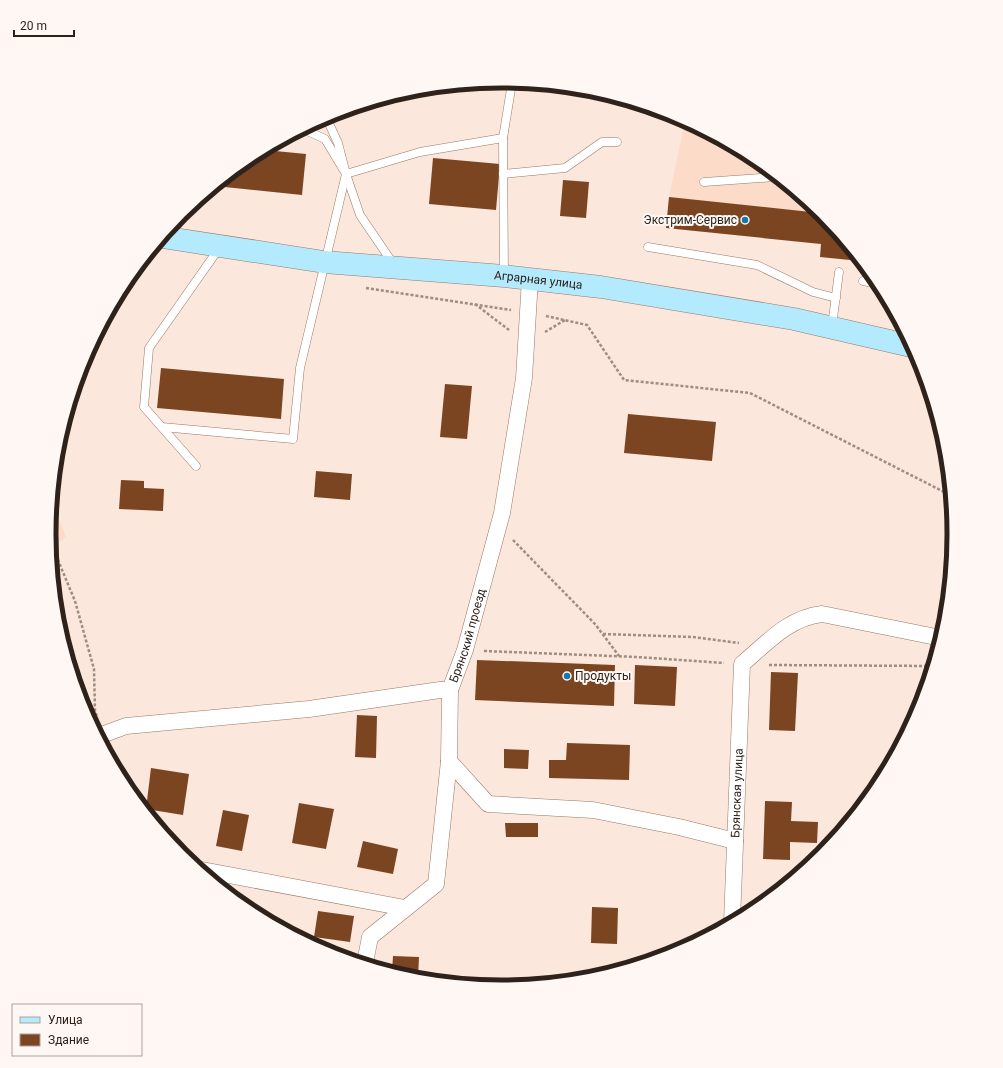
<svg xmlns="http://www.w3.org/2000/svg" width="1003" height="1068" font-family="Roboto,sans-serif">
  <rect width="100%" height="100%" fill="#fbe7db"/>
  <g fill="#fcdbc8">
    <polygon points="685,121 753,158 822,214 859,261 820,257 821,244 666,228 669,197"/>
    <polygon points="52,502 66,537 50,549 49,534"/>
  </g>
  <g fill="#7c4522">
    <polygon points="265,150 306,154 302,195 215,186 250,158"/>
    <polygon points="433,158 500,164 496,210 429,204"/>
    <polygon points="563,180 589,182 586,218 560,216"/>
    <polygon points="669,197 820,213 860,261 820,257 821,244 666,228"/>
    <polygon points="161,368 284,379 281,419 157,408"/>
    <polygon points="445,384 472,386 467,439 440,437"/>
    <polygon points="628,414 716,422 712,461 624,453"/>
    <polygon points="316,471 352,474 350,500 314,497"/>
    <polygon points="121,480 144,481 144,488 164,489 163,511 119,509"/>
    <polygon points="477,660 615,665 614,706 475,700"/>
    <polygon points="635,665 677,667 675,706 634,704"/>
    <polygon points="771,672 798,673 795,731 769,730"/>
    <polygon points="357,715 377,716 376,758 355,757"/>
    <polygon points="567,743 630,745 629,780 549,778 549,760 566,760"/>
    <polygon points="504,749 529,750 528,769 504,768"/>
    <polygon points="151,768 189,774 183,815 146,809"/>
    <polygon points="765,801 792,802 791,821 818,822 817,843 790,842 790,860 763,859"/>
    <polygon points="299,803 334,809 326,849 292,843"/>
    <polygon points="223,810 249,815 242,851 216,846"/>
    <polygon points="505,823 538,823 538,837 506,837"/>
    <polygon points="363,841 398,849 393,874 357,867"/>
    <polygon points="592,907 618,908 617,944 591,943"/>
    <polygon points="318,911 354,916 350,942 314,937"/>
    <polygon points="393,956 419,957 418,978 392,971"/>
  </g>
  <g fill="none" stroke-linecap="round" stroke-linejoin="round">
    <defs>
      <g id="lane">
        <polyline points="303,129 325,139 346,174 360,215 394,265"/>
        <polyline points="346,174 420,152 503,138"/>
        <polyline points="503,174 565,168 602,142 617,142"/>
        <polyline points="704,182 776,177"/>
        <polyline points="648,247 757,265 813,292 836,298"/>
        <polyline points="504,275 503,138 512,83"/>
        <polyline points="863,281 879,284"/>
        <polyline points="832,326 839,272"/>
        <polyline points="162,427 293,439 300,368 346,174 338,143 326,117"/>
        <polyline points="196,466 144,407 149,348 220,247"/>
      </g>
      <g id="street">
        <polyline points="99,736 126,726 309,709 440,690 450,690"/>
        <polyline points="449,761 488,804 593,810 679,827 735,841"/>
        <polyline points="202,870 405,908"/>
        <path id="s1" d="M732 922 742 664C767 643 788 618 822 614L941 638"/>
        <path id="s2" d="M365 963 370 937 436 884 449 761 450 690 465 650 502 513 524 378 530 279"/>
      </g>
      <g id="secondary">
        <path id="s3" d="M162 237 324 262 504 276 601 287 794 319 911 346"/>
      </g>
    </defs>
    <use href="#lane" stroke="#987968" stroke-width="9"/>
    <use href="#street" stroke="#987968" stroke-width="17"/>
    <use href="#secondary" stroke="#987968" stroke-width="23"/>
    <g stroke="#9d8d83" stroke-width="2.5" stroke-dasharray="3 2" stroke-linecap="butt">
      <polyline points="366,288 511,310"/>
      <polyline points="475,304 509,330"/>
      <polyline points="546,316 587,325 624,380 750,393 950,495"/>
      <polyline points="545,332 565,320"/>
      <polyline points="513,540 595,624 619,656"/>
      <polyline points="50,541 75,601 94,669 95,712 98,718"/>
      <polyline points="603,634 693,637 739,643"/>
      <polyline points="484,651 637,657 724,663"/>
      <polyline points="769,665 932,666"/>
    </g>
    <use href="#lane" stroke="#fff" stroke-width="8"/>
    <use href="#street" stroke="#fff" stroke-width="16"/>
    <use href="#secondary" stroke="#b3eafd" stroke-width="22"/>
  </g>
  <g fill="#117ba5" stroke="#fef7f3" stroke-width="1.5">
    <circle cx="745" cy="220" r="4"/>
    <circle cx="567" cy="676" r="4"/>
  </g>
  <g text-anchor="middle" stroke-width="4" stroke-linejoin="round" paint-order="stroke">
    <g font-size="12" fill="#2e221b" stroke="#fef7f3" text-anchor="end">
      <text x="737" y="224">Экстрим-Сервис</text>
      <text x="575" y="680" text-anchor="start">Продукты</text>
    </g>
    <g font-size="12" fill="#2e221b" stroke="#fef7f3">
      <text dy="4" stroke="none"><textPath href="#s3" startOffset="379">Аграрная улица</textPath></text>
      <text dy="4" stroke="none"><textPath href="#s2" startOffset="363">Брянский проезд</textPath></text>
      <text dy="4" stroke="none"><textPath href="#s1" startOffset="129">Брянская улица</textPath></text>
    </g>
  </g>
  <path d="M0 0H1003V1068H0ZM501 88H502A445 445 0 0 1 947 533V535A445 445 0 0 1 502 980H501A445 445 0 0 1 56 535V533A445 445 0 0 1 501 88Z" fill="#fef7f3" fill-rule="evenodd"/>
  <path fill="none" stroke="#2e221b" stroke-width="5" d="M501 88H502A445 445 0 0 1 947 533V535A445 445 0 0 1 502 980H501A445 445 0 0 1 56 535V533A445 445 0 0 1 501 88Z"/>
  <rect x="12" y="1004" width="130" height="52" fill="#fef7f3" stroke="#aba29d"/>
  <rect x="20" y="1017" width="20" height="6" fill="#b3eafd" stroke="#aba29d"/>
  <text x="48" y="1024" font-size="12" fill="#2e221b">Улица</text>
  <rect x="20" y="1034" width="20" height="12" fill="#7c4522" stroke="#aba29d"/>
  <text x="48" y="1044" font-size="12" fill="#2e221b">Здание</text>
  <path d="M14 30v6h60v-6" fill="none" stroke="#2e221b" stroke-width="2"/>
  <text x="20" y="30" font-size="12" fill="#2e221b" stroke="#fef7f3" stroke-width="3" paint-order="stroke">20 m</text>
</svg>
